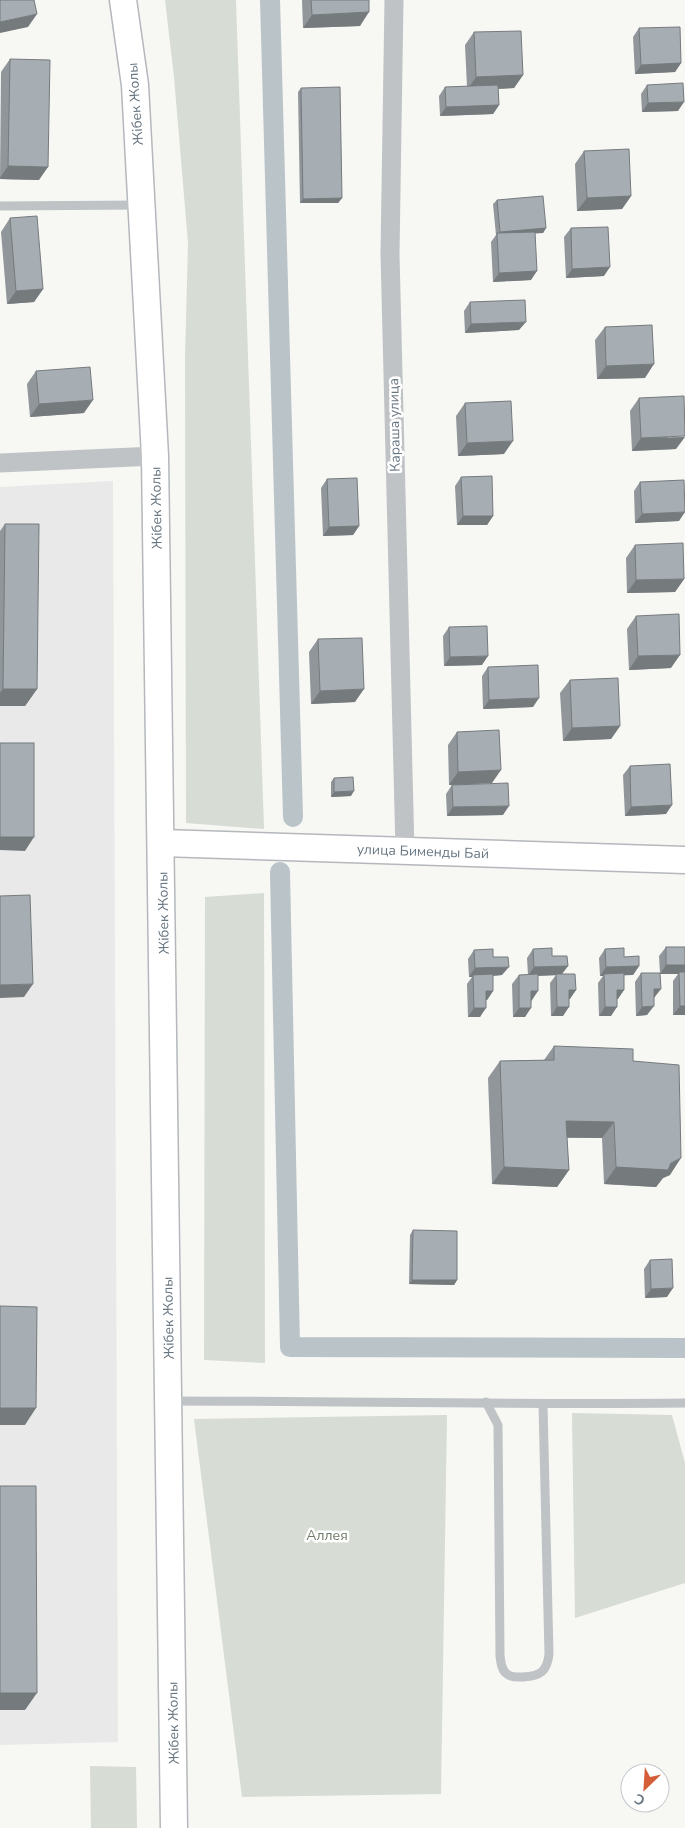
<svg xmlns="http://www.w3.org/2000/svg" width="685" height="1828" font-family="'Nunito Sans',sans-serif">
  <rect width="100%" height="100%" fill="#f7f7f4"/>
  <polygon fill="#e8e9e8" points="113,481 118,1742 0,1745 0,487"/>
  <g fill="#d7dcd4">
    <polygon points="165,0 236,0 264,829 186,823 185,358 188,243 174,77"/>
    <polygon points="264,893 265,1363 204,1360 205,897"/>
    <polygon points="572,1413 672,1415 685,1463 685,1583 575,1618"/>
    <polygon points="447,1415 441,1794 242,1797 194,1419"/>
    <polygon points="90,1766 136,1767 137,1828 91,1828"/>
  </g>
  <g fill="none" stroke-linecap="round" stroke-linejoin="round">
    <g stroke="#bac3c8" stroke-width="20">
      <polyline points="270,0 293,817"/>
      <polyline points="280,872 290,1347 685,1348"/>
    </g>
    <defs>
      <g id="secondary">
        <polyline points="123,0 135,85 155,456 174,1828"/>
        <polyline points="162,843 685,860"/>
      </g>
    </defs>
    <use href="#secondary" stroke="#b4b8bc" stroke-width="29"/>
    <g stroke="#bfc3c6" stroke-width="9">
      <polyline points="0,206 140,205"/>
      <path d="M170 1401C342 1401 513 1405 685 1403"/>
      <path d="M486 1402 498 1425 500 1656C501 1662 501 1670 507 1674 512 1678 518 1677 523 1677 540 1676 547 1672 549 1654L543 1405"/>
    </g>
    <g stroke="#bfc3c6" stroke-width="19">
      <polyline points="394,0 390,254 405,851"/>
      <polyline points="0,463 155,456"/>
    </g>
    <use href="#secondary" stroke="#fff" stroke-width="26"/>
  </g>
  <g fill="#90969a">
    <polygon points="302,0 369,0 360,26 303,28"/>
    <polygon points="639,28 681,63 675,72 635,74 633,37"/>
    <polygon points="474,32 523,75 514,88 498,89 499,105 493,114 440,116 439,96 445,87 467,87 465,45"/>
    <polygon points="10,59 39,180 0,179 1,72"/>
    <polygon points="647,85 678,111 642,112 641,94"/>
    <polygon points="301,88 342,198 338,203 300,203 298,92"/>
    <polygon points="584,151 631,196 622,209 577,211 575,164"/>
    <polygon points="497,200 546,228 543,233 535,233 531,280 493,282 491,242 496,235 493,204"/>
    <polygon points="10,218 43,289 34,302 7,304 1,232"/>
    <polygon points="571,228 604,276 566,278 564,237"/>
    <polygon points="470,302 519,330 465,333 464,311"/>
    <polygon points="605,327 645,378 597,379 595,340"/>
    <polygon points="36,371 84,413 30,417 27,384"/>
    <polygon points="639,398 676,449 632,451 630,411"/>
    <polygon points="465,403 504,454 458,456 456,416"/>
    <polygon points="461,477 493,516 487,525 457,525 455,486"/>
    <polygon points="327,479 359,526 353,535 323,536 321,488"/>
    <polygon points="640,482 679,521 635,523 634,491"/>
    <polygon points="5,524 37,689 25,706 0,706 0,531"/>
    <polygon points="635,545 684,579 675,592 627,593 626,558"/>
    <polygon points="636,616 671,668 629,670 627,629"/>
    <polygon points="449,627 482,665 444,666 443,636"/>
    <polygon points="318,639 355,702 311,704 309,652"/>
    <polygon points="488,667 533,707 483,709 482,676"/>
    <polygon points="570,680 620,726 611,739 563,741 560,693"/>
    <polygon points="457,732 492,783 458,785 503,815 447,816 446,794 452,785 449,785 448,745"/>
    <polygon points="630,766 666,814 625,816 623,775"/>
    <polygon points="334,778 351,796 331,797 331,782"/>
    <polygon points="666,947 685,947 685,1015 673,1015 673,981 678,974 660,974 654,998 647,1015 636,1016 635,982 641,973 660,973 659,956"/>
    <polygon points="533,949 552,956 568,966 562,974 576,990 569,999 563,1016 551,1016 550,983 556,975 538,976 532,1000 525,1017 513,1017 512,984 519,975 528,975 527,958"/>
    <polygon points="605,949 624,957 639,966 633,975 624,975 624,990 617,999 611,1016 599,1016 598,983 603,976 600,976 599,958"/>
    <polygon points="474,950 493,957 502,975 493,976 493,991 487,1000 486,1000 480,1017 468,1017 467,984 472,977 469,977 468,959"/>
    <polygon points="554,1046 633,1061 670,1175 663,1178 656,1187 604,1184 602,1138 567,1138 569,1170 557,1187 492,1184 488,1078 500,1061 544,1060"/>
    <polygon points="413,1230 457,1280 454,1285 409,1284 410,1235"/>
    <polygon points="650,1260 667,1297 645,1298 644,1269"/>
  </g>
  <g fill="#757a7d">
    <polygon points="369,12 360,26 303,28 312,15"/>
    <polygon points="37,14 28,27 0,33 0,22"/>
    <polygon points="681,63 675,72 635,74 641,65"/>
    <polygon points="523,75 514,88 467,90 476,77"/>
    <polygon points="684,102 678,111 642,112 648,103"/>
    <polygon points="499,105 493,114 440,116 446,107"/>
    <polygon points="8,166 48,167 39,180 0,179 0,178"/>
    <polygon points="631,196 622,209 577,211 587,198"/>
    <polygon points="342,198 338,203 300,203 303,199"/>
    <polygon points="546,228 543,233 498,236 498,235 500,232"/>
    <polygon points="610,267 604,276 566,278 572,269"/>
    <polygon points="537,271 531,280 493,282 499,273"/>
    <polygon points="43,289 34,302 7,304 16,291"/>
    <polygon points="526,322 519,330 465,333 471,324"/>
    <polygon points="654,364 645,378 597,379 606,366"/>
    <polygon points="93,400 84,413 30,417 39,404"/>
    <polygon points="685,437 676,449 632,451 641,438"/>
    <polygon points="513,441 504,454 458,456 467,443"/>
    <polygon points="685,512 679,521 635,523 642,514"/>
    <polygon points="463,516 493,516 487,525 457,525"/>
    <polygon points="359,526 353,535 323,536 329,527"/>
    <polygon points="684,579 675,592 627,593 636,580"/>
    <polygon points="680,655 671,668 629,670 638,656"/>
    <polygon points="488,656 482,665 444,666 450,657"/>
    <polygon points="3,689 37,689 25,706 0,706 0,693"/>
    <polygon points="364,689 355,702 311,704 320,691"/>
    <polygon points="539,698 533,707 483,709 489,700"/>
    <polygon points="620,726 611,739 563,741 572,728"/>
    <polygon points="501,770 492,783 449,785 458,772"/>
    <polygon points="354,791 351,796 331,797 334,792"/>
    <polygon points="672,805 666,814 625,816 631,807"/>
    <polygon points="509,806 503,815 447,816 453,807"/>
    <polygon points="0,837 34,837 25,851 0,850"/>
    <polygon points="666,965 685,965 685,974 679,972 678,974 660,974"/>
    <polygon points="568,966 561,975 528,976 534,967"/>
    <polygon points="639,966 633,975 604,976 604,974 603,976 600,976 606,967"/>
    <polygon points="509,967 502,975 473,977 473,975 472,977 469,977 475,968"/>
    <polygon points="33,984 24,997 0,998 0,985"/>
    <polygon points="654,989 661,989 654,998 647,998"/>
    <polygon points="569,990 576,990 570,999 562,999"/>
    <polygon points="617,990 624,990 618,999 611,999"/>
    <polygon points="486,991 493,991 487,1000 479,1000"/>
    <polygon points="531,991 538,991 532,1000 525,1000"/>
    <polygon points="654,1006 647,1015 636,1016 642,1007"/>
    <polygon points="680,1006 685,1006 685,1015 673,1015"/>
    <polygon points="557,1007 569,1007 563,1016 551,1016"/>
    <polygon points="605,1007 617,1007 611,1016 599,1016"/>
    <polygon points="474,1008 486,1008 480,1017 468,1017"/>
    <polygon points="519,1008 531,1008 525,1017 513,1017"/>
    <polygon points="566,1121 614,1122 602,1138 554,1137"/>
    <polygon points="681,1158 670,1175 663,1178 656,1187 604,1184 616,1167 671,1163"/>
    <polygon points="504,1167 569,1170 557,1187 492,1184"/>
    <polygon points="412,1280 457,1280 454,1285 409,1284"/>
    <polygon points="673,1288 667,1297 645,1298 651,1289"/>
    <polygon points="0,1408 36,1408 25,1425 0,1425"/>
    <polygon points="0,1693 37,1693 25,1710 0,1710"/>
  </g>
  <g fill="#a7aeb3" stroke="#757a7d">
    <polygon points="0,0 34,0 37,14 0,22"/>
    <polygon points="311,0 369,0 369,12 312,15"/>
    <polygon points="680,27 681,63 641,65 639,28"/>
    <polygon points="521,31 523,75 476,77 474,32"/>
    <polygon points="10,59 50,60 48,167 8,166"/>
    <polygon points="683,83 684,102 648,103 647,85"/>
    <polygon points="498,85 499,105 446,107 445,87"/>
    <polygon points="340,87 342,198 303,199 301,88"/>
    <polygon points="629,149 631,196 587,198 584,151"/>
    <polygon points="543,196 546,228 500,232 497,200"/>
    <polygon points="37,216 43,289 16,291 10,218"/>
    <polygon points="608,227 610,267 572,269 571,228"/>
    <polygon points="535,232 537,271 499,273 497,233"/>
    <polygon points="525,300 526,322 471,324 470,302"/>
    <polygon points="652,325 654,364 606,366 605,327"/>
    <polygon points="90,367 93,400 39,404 36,371"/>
    <polygon points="684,396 685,436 641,438 639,398"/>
    <polygon points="511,401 513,441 467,443 465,403"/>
    <polygon points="492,476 493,516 463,516 461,477"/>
    <polygon points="357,478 359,526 329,527 327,479"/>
    <polygon points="684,480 685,512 642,514 640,482"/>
    <polygon points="5,524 39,524 37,689 3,689"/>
    <polygon points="683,543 684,579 636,580 635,545"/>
    <polygon points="679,614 680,655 638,656 636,616"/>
    <polygon points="487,626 488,656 450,657 449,627"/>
    <polygon points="362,638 364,689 320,691 318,639"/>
    <polygon points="538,665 539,698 489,700 488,667"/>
    <polygon points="618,678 620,726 572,728 570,680"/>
    <polygon points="499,730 501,770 458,772 457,732"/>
    <rect x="0" y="743" width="34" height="94"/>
    <polygon points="670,764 672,805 631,807 630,766"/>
    <polygon points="353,777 354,791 334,792 334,778"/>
    <polygon points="508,783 509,806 453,807 452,785"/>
    <polygon points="30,895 33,984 0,985 0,896"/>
    <rect x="666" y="947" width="19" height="18"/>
    <polygon points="552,948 552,956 567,956 568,966 534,967 533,949"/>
    <polygon points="624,948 624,957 639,956 639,966 606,967 605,949"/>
    <polygon points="493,949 493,957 508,957 509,967 475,968 474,950"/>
    <polygon points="679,972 685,972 685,1006 680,1006"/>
    <polygon points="624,973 624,990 617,990 617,1007 605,1007 604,974"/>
    <polygon points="641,973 660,973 661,989 654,989 654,1006 642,1007"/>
    <polygon points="493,974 493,991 486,991 486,1008 474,1008 473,975"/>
    <polygon points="538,974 538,991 531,991 531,1008 519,1008 519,975"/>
    <polygon points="556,974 575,974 576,990 569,990 569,1007 557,1007"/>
    <polygon points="554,1046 633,1049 633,1061 679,1065 681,1158 671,1163 668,1170 616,1167 614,1122 566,1121 569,1170 504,1167 500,1061 554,1060"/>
    <polygon points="413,1230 457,1231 457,1280 412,1280"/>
    <polygon points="672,1259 673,1288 651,1289 650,1260"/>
    <polygon points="0,1306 37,1307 36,1408 0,1408"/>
    <polygon points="0,1486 36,1486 37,1693 0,1693"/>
  </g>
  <g text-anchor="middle" stroke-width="5" stroke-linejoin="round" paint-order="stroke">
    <g font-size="14" fill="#697783" stroke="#fff">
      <text transform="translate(135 104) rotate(-94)" y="5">Жібек Жолы</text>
      <text transform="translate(394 425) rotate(-91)" y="5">Караша улица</text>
      <text transform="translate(156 508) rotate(-91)" y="5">Жібек Жолы</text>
      <text transform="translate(423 851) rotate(2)" y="5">улица Бименды Бай</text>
      <text transform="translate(163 913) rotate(-91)" y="5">Жібек Жолы</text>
      <text transform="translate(168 1318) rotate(-91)" y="5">Жібек Жолы</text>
      <text transform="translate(173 1723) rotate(-91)" y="5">Жібек Жолы</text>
    </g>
    <g font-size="14" fill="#6b7a67" stroke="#fff">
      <text x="327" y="1540">Аллея</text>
    </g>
  </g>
  <g transform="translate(645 1788) rotate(205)"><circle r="24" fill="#ffffff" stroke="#c3c9cd"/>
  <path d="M0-4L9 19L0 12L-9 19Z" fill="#d35e38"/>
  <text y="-8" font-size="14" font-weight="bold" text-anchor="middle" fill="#697783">С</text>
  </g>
</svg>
